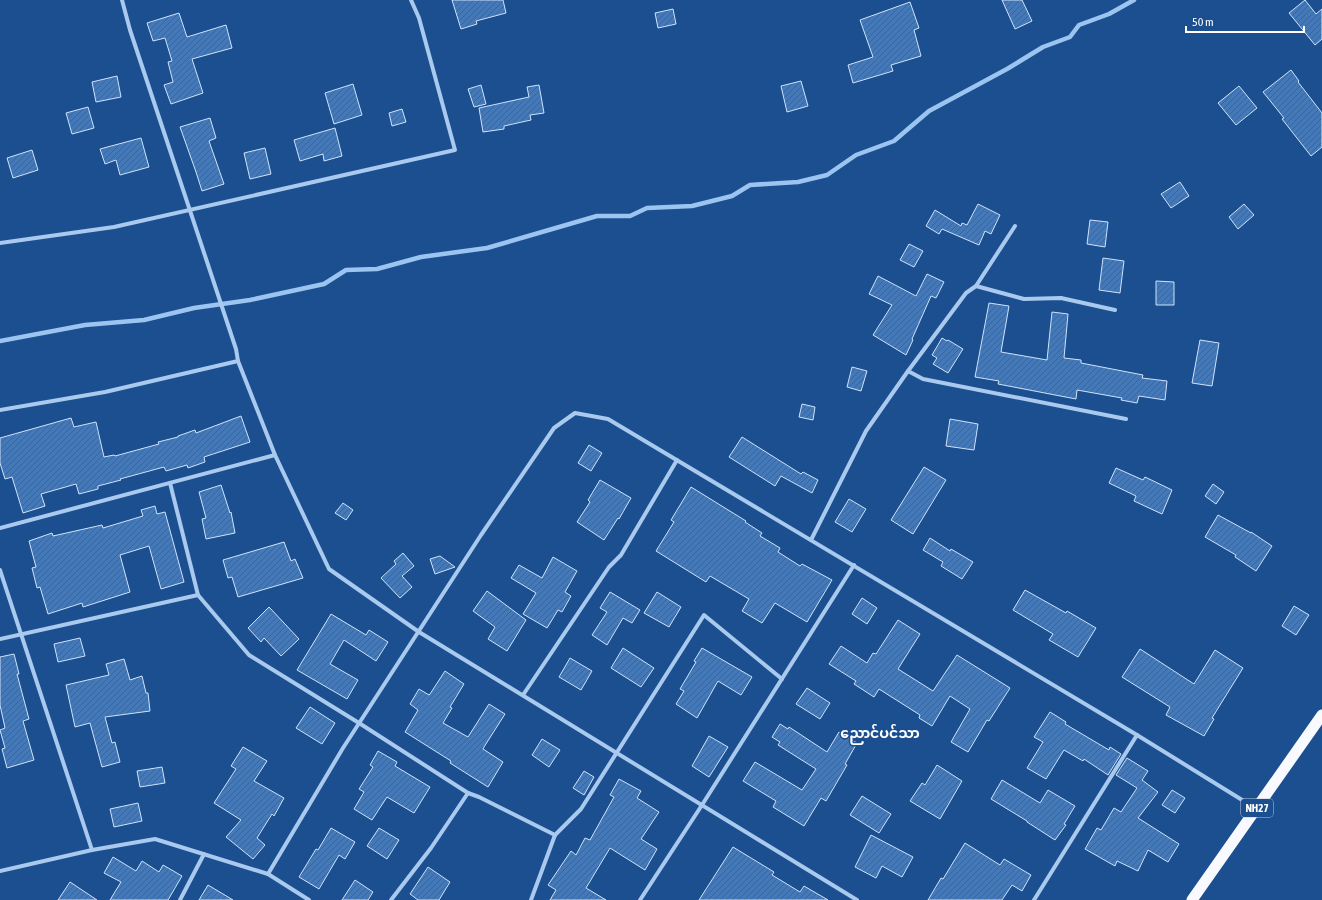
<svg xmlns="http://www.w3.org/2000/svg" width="1322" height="900" font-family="'Asap Condensed','Noto Sans Myanmar',sans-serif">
  <defs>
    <pattern id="building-hatch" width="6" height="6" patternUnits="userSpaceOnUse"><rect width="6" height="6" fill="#4478b7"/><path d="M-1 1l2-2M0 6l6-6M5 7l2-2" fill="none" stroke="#486282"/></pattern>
  </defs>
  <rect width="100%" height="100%" fill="#1b4f8f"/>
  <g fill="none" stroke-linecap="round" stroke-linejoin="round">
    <polyline stroke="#9cc4f0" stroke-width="4.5" points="0,341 85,325 144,320 194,308 250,300 324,284 346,270 377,269 421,257 487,248 597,216 630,216 647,208 692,206 732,196 750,185 798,182 827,175 856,155 894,141 929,111 1007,69 1043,47 1070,37 1079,25 1109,14 1134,0"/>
  </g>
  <g fill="url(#building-hatch)" stroke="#cfe3fa">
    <polygon points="452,0 503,0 506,13 476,21 477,24 461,29"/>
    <polygon points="1002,0 1022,0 1032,21 1015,29"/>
    <polygon points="1305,0 1316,14 1322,9 1322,39 1315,45 1289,13"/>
    <polygon points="910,2 919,28 914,30 921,56 891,65 893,71 853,83 848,65 873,57 860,20"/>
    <polygon points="673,9 676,24 658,28 655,13"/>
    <polygon points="179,13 187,37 226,25 232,48 192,59 203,93 171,104 164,85 173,82 168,62 172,61 165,38 153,41 147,23"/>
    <polygon points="1291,70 1299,81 1298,82 1322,113 1322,147 1311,156 1282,119 1284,118 1263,92"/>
    <polygon points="117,76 121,97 96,102 92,82"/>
    <polygon points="801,81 808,106 787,112 781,86"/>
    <polygon points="353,84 362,115 334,124 325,93"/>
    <polygon points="481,85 486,104 474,107 468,89"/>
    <polygon points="539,85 544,113 530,115 531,120 504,126 504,129 483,132 479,108 529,97 527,87"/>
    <polygon points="1239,86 1257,108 1236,125 1218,103"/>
    <polygon points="88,107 94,128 72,134 66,113"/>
    <polygon points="402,109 406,122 392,126 389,113"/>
    <polygon points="210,118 216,138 209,141 224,184 202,191 196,172 180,127"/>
    <polygon points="335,128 342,156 324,161 323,154 300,161 294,140"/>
    <polygon points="141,138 149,167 120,175 116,160 105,164 100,149"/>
    <polygon points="265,148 271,174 250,179 244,153"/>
    <polygon points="32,150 38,170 13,178 7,158"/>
    <polygon points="1180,182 1189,196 1171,208 1161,194"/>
    <polygon points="978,204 1000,215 991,234 985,231 979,245 942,229 939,234 926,226 935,210 961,226 962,223 967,225"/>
    <polygon points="1244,204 1254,215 1238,229 1229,217"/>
    <polygon points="1090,220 1108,222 1105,247 1087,244"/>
    <polygon points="909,244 923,251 914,267 900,260"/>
    <polygon points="1103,258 1124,261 1120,293 1099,290"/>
    <polygon points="927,274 944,282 936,298 931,296 912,339 913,340 906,355 873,335 892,305 869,294 878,276 916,296"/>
    <polygon points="1156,281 1174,282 1174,305 1156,305"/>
    <polygon points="989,303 1009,306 1001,352 1047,360 1052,312 1068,314 1064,358 1081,360 1081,363 1143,375 1142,378 1167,381 1165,400 1139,396 1137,403 1121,400 1122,398 1077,390 1076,399 998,384 999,381 975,377"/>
    <polygon points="942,338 947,341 948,340 963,349 948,373 933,364 937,358 932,355"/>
    <polygon points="1200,340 1219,343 1212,386 1192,383"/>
    <polygon points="852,367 867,371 861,391 847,387"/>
    <polygon points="802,404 815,407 813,420 799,417"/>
    <polygon points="241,416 250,442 204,457 205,462 188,468 187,465 166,471 164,467 120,479 121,480 98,486 98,489 79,494 76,484 41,494 45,506 23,513 12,477 5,479 0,463 0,438 71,418 74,427 96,422 104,457 114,455 115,456 159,444 158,442 178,437 178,436 195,430 196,433"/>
    <polygon points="950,419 978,424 974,450 946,446"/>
    <polygon points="742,437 801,474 803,472 818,480 812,493 781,476 775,486 729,457"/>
    <polygon points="589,445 602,453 591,471 578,463"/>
    <polygon points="924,467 946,480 913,534 891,520"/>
    <polygon points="1116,468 1143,480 1145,477 1172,490 1162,514 1134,501 1136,496 1109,483"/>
    <polygon points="600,480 631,498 619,519 618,518 604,540 577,522 590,502 588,500"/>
    <polygon points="1213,484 1224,492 1216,504 1205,496"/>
    <polygon points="221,485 230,513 231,512 235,533 206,539 202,519 206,518 199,492"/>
    <polygon points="691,487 746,521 745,522 762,533 760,536 780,548 778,552 800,566 802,564 832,580 807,622 775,603 762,623 742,611 749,599 710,576 706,582 656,551 674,522 671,520"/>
    <polygon points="849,499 866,509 852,532 835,522"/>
    <polygon points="343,503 353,510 346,520 335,513"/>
    <polygon points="155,506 157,514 165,512 184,582 161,589 149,546 120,555 130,592 83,607 82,603 48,614 40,587 37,588 32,568 36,567 29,541 52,533 53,536 102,525 103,528 143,516 141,510"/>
    <polygon points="1218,515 1251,533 1251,532 1272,546 1256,571 1235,557 1236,555 1205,537"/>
    <polygon points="930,538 950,551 951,549 973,562 962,579 941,566 943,562 923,550"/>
    <polygon points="284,542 291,561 295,559 303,578 238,597 232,577 228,578 223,560"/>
    <polygon points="403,553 414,566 402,576 412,587 400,598 381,578 396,564 394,561"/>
    <polygon points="440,556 455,567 435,574 430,559"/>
    <polygon points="553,557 577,571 565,592 571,596 562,612 558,610 547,628 523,614 536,593 511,578 519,565 542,578"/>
    <polygon points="1025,590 1066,613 1067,611 1096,628 1078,657 1049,640 1053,634 1013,610"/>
    <polygon points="487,591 526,620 507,651 488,639 495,627 473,611"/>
    <polygon points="610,592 640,610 632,623 623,618 607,645 592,635 607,612 600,608"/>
    <polygon points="657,592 681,607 669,627 644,613"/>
    <polygon points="862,598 877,608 867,624 852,614"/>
    <polygon points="1294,606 1309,615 1296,635 1282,626"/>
    <polygon points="269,607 299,639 281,656 264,638 261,642 248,628"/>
    <polygon points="331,614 366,635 369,630 388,642 376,661 344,640 330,664 358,680 347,699 297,670"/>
    <polygon points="898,620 920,634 898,669 933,691 957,655 1010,688 989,721 987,720 968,752 951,742 970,709 950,696 932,726 919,718 920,715 879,689 874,697 854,684 856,681 829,664 841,646 867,663 873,653 876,654"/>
    <polygon points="80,638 85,656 58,662 54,644"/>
    <polygon points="623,648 654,668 641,687 611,668"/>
    <polygon points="702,648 752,677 741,695 718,681 697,718 676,704 684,691 680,689 696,662 694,661"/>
    <polygon points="1140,649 1194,684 1215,650 1243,668 1212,718 1214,719 1204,736 1166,715 1170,707 1122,677"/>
    <polygon points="14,654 19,674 17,674 29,719 23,721 34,760 7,768 2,749 5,748 0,730 5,728 0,705 0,657"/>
    <polygon points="570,658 592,671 581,690 559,677"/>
    <polygon points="124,659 130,680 142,676 146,693 148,693 150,711 105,717 112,743 115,742 120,762 102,767 90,723 75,727 66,685 109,675 106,664"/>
    <polygon points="445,671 464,684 450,707 452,708 443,723 468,737 489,704 505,714 484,747 483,749 503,762 488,787 450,763 451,761 405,732 418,710 410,704 419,689 429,695 430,694"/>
    <polygon points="807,688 830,703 820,719 796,704"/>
    <polygon points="310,707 335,723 322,744 296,728"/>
    <polygon points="1050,712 1066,722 1065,724 1109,750 1110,747 1121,754 1108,775 1084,759 1083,761 1064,750 1046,779 1027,768 1043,742 1034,737"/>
    <polygon points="780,724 788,729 789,727 827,752 839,732 857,743 845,764 847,765 826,801 821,798 804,826 773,807 776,801 743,781 755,762 802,790 816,769 778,745 780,742 772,737"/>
    <polygon points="709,736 728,747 709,777 692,766"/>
    <polygon points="542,739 560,750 549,767 532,755"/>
    <polygon points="243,747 267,761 254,781 284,798 274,816 272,814 257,838 265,845 253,859 226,837 241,820 214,803 236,769 231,766"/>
    <polygon points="378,751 397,762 395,766 430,787 414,813 387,797 372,820 354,809 364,792 359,789 373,767 370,765"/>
    <polygon points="1127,758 1148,771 1142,780 1158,792 1138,818 1179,844 1168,862 1148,850 1138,871 1117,861 1115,866 1085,849 1097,828 1101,830 1114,808 1121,812 1137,788 1116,775"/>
    <polygon points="937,765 962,781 940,819 910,801 922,783 925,785"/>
    <polygon points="162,767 165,783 140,787 137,771"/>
    <polygon points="584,771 594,777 584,795 573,788"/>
    <polygon points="619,779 641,791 637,798 659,812 641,839 657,849 645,870 610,848 586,888 606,900 550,900 556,890 548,885 571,851 576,855 585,838 590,840 614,797 610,795"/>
    <polygon points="1002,780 1040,803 1048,790 1075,806 1064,824 1066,825 1055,840 1027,822 1027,821 991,799"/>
    <polygon points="1172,790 1185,798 1175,813 1162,805"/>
    <polygon points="862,796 891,814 879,833 850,815"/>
    <polygon points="138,803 142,821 114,827 110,809"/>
    <polygon points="331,828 355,842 345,859 339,855 319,889 299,877 316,849 318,850"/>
    <polygon points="379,828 399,840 387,859 367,846"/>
    <polygon points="871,835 913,857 902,877 882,866 876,878 855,867"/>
    <polygon points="965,843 1000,865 1004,859 1031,875 1022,891 1012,885 1002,900 928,900 941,878 943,879"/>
    <polygon points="733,847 774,872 772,875 800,892 804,886 828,900 699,900"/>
    <polygon points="113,857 136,871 142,861 159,872 163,865 182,876 168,900 110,900 121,882 104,873"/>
    <polygon points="428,867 450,882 439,900 418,900 410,894"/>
    <polygon points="355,880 373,892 368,900 342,900"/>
    <polygon points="70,882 97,900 58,900"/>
    <polygon points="208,885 233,900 199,900"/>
  </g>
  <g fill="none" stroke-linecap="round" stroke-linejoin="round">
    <g stroke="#a9c9ee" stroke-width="4">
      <polyline points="122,0 130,30 236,349 238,361"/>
      <polyline points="0,243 114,227 455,150 419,18 411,0"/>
      <polyline points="976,286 1024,299 1061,298 1115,310"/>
      <polyline points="908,371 923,379 1126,419"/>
      <polyline points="0,410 105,392 238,361 275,455 329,569 419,632 857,900"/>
      <polyline points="0,528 275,455"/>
      <polyline points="811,540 866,431 908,371 966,293 976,286 1015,226"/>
      <polyline points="0,570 92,850"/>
      <polyline points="198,595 249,655 359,723 468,793 479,797 555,835"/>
      <polyline points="0,639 198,595 170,483"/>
      <polyline points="523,695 609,567 621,555 677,460"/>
      <polyline points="0,871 92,850 155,839 268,874 309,900"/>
      <polyline points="268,874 343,748 481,535 554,428 575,413 608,419 1137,735 1247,803 1257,807"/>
      <polyline points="180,900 204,854"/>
      <polyline points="391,900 431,848 468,793"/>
      <polyline points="531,900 555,835 581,809 704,615 782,679"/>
      <polyline points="640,900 702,805 854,565"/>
      <polyline points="1034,900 1137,735"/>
    </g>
    <polyline stroke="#f8faff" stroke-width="11" points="1192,900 1322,715"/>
  </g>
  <g text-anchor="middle" stroke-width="3" stroke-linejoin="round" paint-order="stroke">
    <rect fill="#1b4f8f" stroke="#bbcadd" stroke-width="1" x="1241" y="799" width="32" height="18" rx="3"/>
    <g font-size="11" font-weight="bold" fill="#fff">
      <text x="1257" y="812">NH27</text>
    </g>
    <g font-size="14" font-weight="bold" fill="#fff" stroke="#1b4f8f">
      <text x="880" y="738">ညောင်ပင်သာ</text>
    </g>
  </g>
  <path d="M1186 26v6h118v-6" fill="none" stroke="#ffffff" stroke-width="2"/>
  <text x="1192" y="26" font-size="12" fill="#ffffff" stroke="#1b4f8f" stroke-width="3" paint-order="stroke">50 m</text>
</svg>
